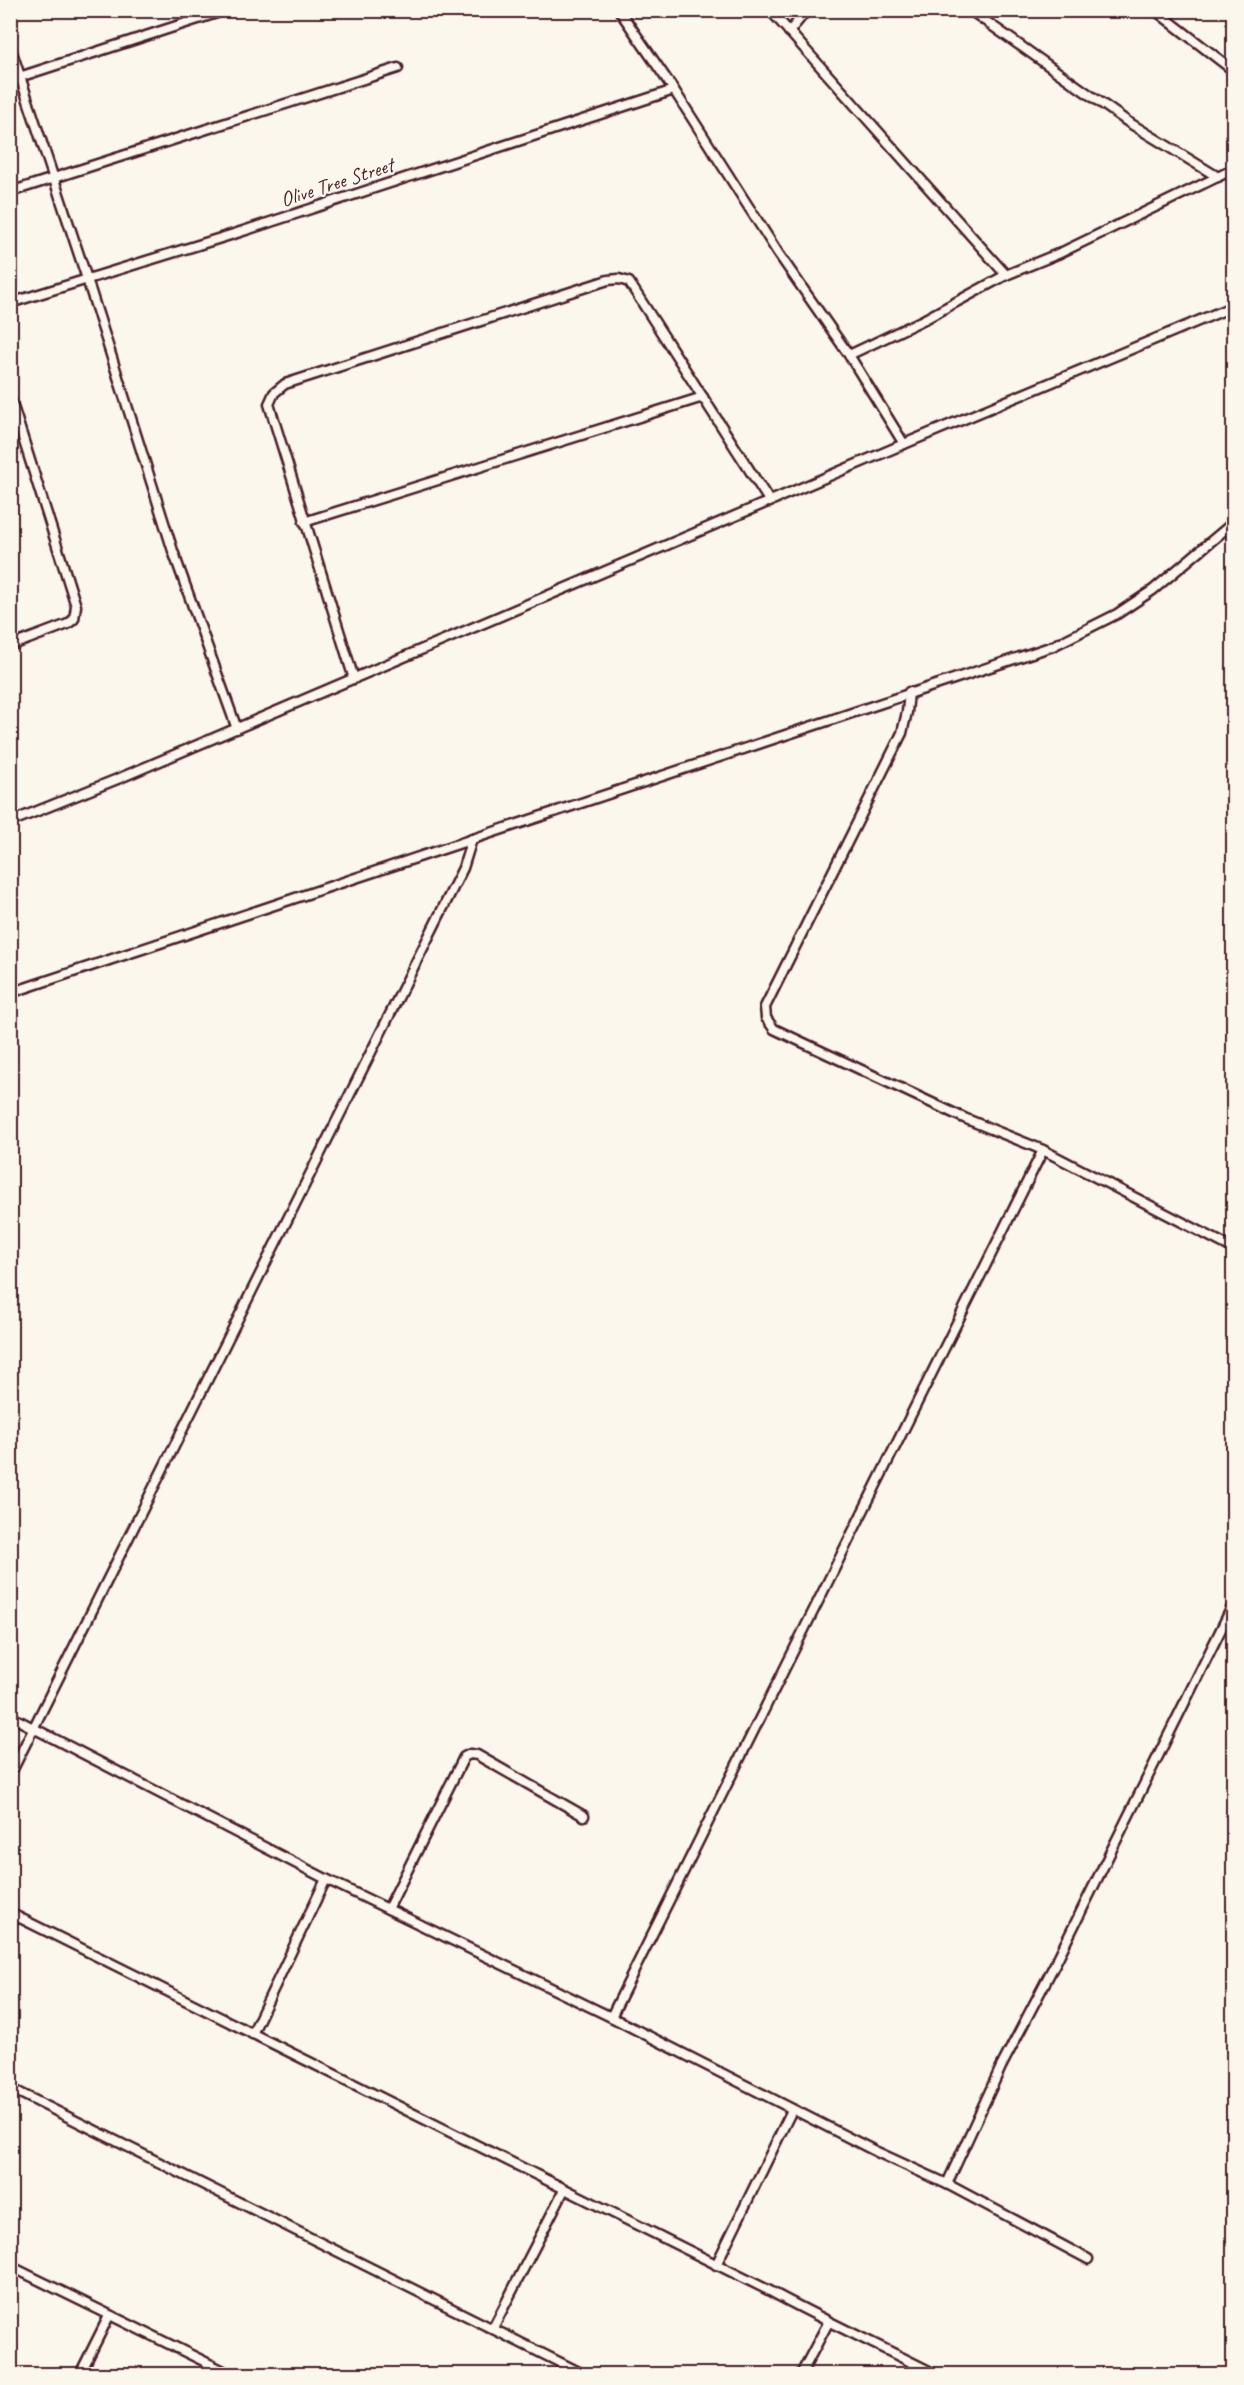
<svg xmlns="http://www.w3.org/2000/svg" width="1244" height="2385" font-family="Caveat,sans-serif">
  <rect width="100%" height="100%" fill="#fbf7ec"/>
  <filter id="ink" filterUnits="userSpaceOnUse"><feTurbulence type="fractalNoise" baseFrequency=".0167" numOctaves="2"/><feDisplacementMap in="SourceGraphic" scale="12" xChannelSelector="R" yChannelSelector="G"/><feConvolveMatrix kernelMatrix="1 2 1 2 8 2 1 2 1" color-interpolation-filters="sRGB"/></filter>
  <g filter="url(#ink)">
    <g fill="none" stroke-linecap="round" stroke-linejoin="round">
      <defs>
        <g id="minor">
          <polyline points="619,10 674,90 778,253 849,355 904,444"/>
          <polyline points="770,10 1006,275"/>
          <polyline points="970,10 1128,122 1218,177"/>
          <polyline points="1155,10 1234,71"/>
          <polyline points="789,32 807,10"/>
          <polyline points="10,46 87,279 173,551 237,729"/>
          <polyline points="10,80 226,10"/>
          <polyline points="10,192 398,68"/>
          <polyline points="10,303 237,233 674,90"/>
          <polyline points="849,355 925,319 1006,275 1060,253 1234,169"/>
          <polyline points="10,397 76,606 74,619 68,624 10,646"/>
          <polyline points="304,522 703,397"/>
          <polyline points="354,679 269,404 274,393 285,384 608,280 619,279 629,282 770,502"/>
          <polyline points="909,692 907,712 902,733 765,1007 766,1018 774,1029 964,1118 1043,1150 1234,1249"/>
          <polyline points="10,822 120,778 904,444 1234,306"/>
          <polyline points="10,993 1053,646 1117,614 1153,590 1234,522"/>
          <polyline points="10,1716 326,1879 611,2017 877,2152 947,2184 1088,2259"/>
          <polyline points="10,1775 450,894 463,868 472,839"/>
          <polyline points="388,1909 464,1757 470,1754 477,1755 584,1816"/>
          <path d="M10 1913 768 2290C823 2320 880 2346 935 2374"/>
          <polyline points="611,2017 1043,1150"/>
          <polyline points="252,2034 326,1879"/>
          <polyline points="10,2088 583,2374"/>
          <polyline points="947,2184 1001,2067 1057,1960 1234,1603"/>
          <polyline points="716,2265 792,2110"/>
          <polyline points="10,2266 230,2374"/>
          <polyline points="493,2328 564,2190"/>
          <polyline points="80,2374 109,2316"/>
          <polyline points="801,2374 828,2323"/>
        </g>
      </defs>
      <use href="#minor" stroke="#4a1f2b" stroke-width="13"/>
      <use href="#minor" stroke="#fbf7ec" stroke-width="8"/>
    </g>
  </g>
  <g text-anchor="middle" stroke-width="4.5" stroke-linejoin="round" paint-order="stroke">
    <g font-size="21" fill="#4a1f2b" stroke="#fbf7ec">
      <text transform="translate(337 182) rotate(-18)" y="7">Olive Tree Street</text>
    </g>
  </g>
  <rect width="1244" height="2385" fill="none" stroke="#fbf7ec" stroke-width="36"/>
  <rect x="18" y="18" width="1208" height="2349" fill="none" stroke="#4a1f2b" stroke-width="2" filter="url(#ink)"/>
</svg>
